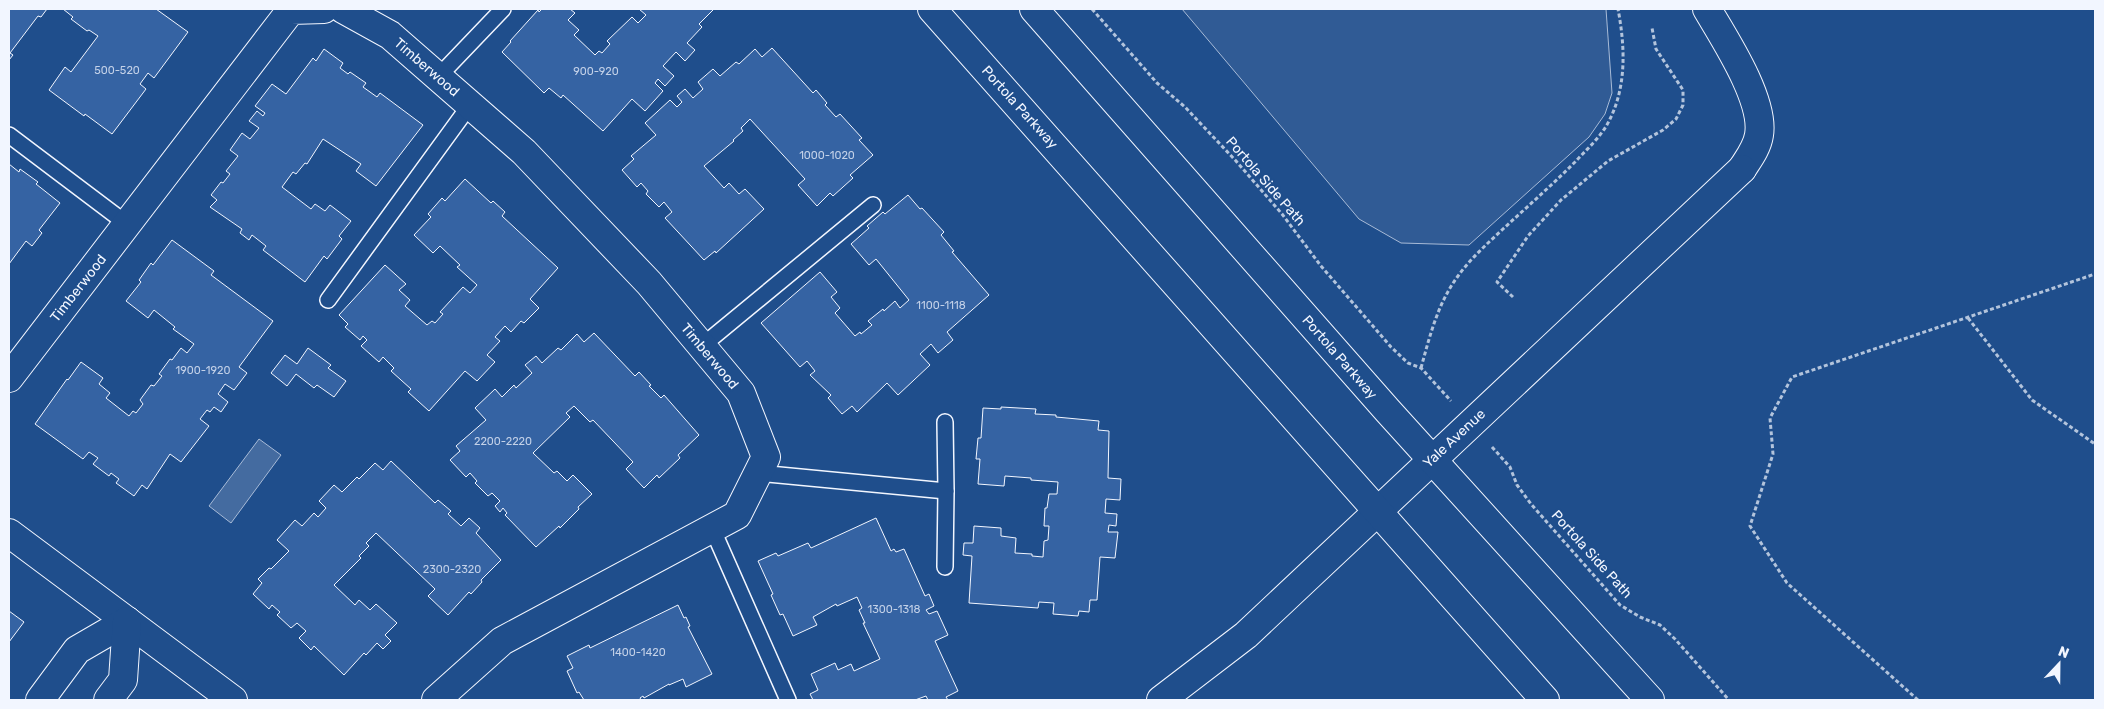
<svg xmlns="http://www.w3.org/2000/svg" width="2104" height="709" font-family="Rubik,sans-serif">
  <rect width="100%" height="100%" fill="#1f4e8c"/>
  <polygon fill="#305b95" stroke="#a8bbd7" points="1182,9 1606,9 1612,93 1605,114 1589,137 1469,245 1401,243 1359,219"/>
  <polygon fill="#446ba0" stroke="#a8bbd7" points="259,439 281,455 231,523 209,506"/>
  <g fill="#3563a3" stroke="#f2f6ff">
    <polygon points="9,9 47,9 41,17 38,16 10,53 13,55 9,60"/>
    <polygon points="63,9 156,9 188,32 154,78 148,73 140,84 146,89 112,134 85,114 84,116 49,90 65,67 71,72 98,36 89,30 87,31 71,19 73,17"/>
    <polygon points="542,9 570,9 575,13 568,20 579,30 574,35 595,55 599,51 602,53 610,44 607,41 632,17 638,23 646,15 639,9 714,9 699,24 702,27 687,43 695,50 685,61 676,52 663,66 674,76 665,86 658,79 655,83 663,91 645,111 632,99 603,131 563,95 561,98 549,88 544,93 502,52 511,42 510,41 538,10 539,12"/>
    <polygon points="772,48 813,93 816,90 827,103 825,105 836,117 840,114 862,138 859,140 873,155 850,175 853,178 833,196 830,193 817,206 798,185 805,179 750,119 741,128 743,131 733,140 734,141 704,166 724,188 729,183 739,194 745,189 764,209 716,253 715,251 704,260 665,218 672,212 664,202 659,207 646,194 648,191 641,183 637,187 622,170 634,159 631,156 656,135 645,123 670,100 677,107 682,102 677,96 685,89 693,98 703,89 698,82 713,69 720,76 736,62 739,64 755,49 762,57"/>
    <polygon points="324,49 343,63 340,68 348,74 350,72 366,83 363,87 377,97 380,93 423,125 376,186 356,171 361,164 323,139 307,164 305,163 296,174 293,172 282,187 311,209 315,204 325,211 330,205 351,221 339,236 342,239 327,259 324,256 305,282 263,250 266,246 252,235 249,240 240,233 242,229 210,207 217,200 211,195 221,182 223,183 230,174 226,171 238,156 230,150 242,133 250,139 259,128 249,121 257,111 263,116 265,113 255,106 272,84 286,94 313,58 316,61"/>
    <polygon points="9,164 19,172 20,169 38,182 36,184 60,203 39,230 42,233 32,246 26,241 9,264"/>
    <polygon points="465,179 491,203 493,201 505,212 502,216 558,268 530,299 539,308 524,323 521,321 511,332 505,326 495,337 500,341 487,355 495,362 477,381 465,371 429,411 408,392 411,389 391,371 394,368 383,357 379,362 361,346 367,340 363,336 360,340 345,327 348,324 339,315 385,265 406,284 399,290 410,300 405,306 427,325 432,321 435,323 443,314 440,312 463,287 470,293 477,285 457,267 460,265 440,246 433,253 414,235 431,217 428,214 442,198 445,201"/>
    <polygon points="908,195 920,209 922,208 944,232 941,235 954,251 952,252 989,295 947,332 953,340 938,353 931,344 920,354 930,365 898,395 887,383 857,412 852,406 842,414 828,398 831,395 810,375 815,371 807,361 800,367 761,323 820,272 837,292 831,297 840,308 835,313 855,336 860,332 861,334 872,325 868,321 883,309 884,311 895,301 900,308 909,300 876,259 869,265 851,244 869,228 867,226 883,212 885,214"/>
    <polygon points="172,240 214,271 211,275 273,321 239,367 247,373 234,390 225,384 218,394 228,402 221,412 214,407 210,412 207,410 200,419 209,426 181,462 170,454 147,489 142,485 134,496 116,483 119,479 111,473 109,476 93,464 98,458 89,452 83,459 35,424 67,379 68,380 81,362 103,378 99,384 110,393 106,398 129,416 133,411 136,413 143,404 140,400 151,385 154,386 162,376 159,374 170,359 172,360 181,348 187,353 194,344 173,329 175,327 154,310 148,318 126,301 141,282 139,280 151,263 153,265"/>
    <polygon points="594,333 635,376 639,372 651,385 649,386 661,398 664,395 699,435 678,455 680,458 659,478 657,475 644,488 626,469 633,462 593,420 590,422 574,406 566,413 570,417 533,453 554,473 557,471 567,481 573,475 592,494 578,507 579,509 560,528 559,526 536,547 505,515 507,513 503,508 500,512 495,506 500,501 492,493 488,496 475,483 477,481 470,473 466,477 450,460 460,451 456,446 486,420 475,408 495,389 502,397 514,385 516,388 532,373 525,365 536,356 542,363 558,348 561,350 577,334 584,342"/>
    <polygon points="308,348 331,365 328,368 346,381 334,397 317,385 314,388 296,374 287,386 271,373 285,355 297,364"/>
    <polygon points="1001,407 1036,409 1035,414 1056,415 1056,417 1099,421 1098,430 1109,431 1108,478 1121,479 1120,500 1106,499 1105,513 1117,514 1116,526 1109,525 1108,532 1118,532 1115,558 1100,557 1097,600 1090,600 1089,612 1079,611 1078,616 1053,614 1054,603 1039,602 1038,608 969,603 972,556 963,555 964,543 973,543 974,526 1001,528 1001,536 1016,538 1015,553 1032,554 1032,556 1043,557 1044,541 1048,540 1049,526 1044,526 1045,508 1047,508 1049,494 1057,494 1058,482 1031,480 1031,478 1005,476 1004,486 978,484 980,459 976,459 978,438 981,438 983,408 1001,409"/>
    <polygon points="391,461 435,503 438,500 451,511 448,514 461,526 469,518 480,528 476,533 501,560 481,580 482,582 471,594 469,592 448,615 428,596 435,589 376,533 366,543 369,546 359,556 361,558 334,585 355,605 359,600 370,610 376,604 397,623 385,635 391,641 383,649 377,643 366,655 364,653 344,675 314,646 311,650 299,638 306,631 297,623 291,628 277,615 280,612 272,605 269,609 253,594 262,583 258,579 269,568 271,569 289,551 277,540 295,520 302,526 314,513 318,517 326,508 319,501 334,485 342,492 357,477 359,479 375,463 383,470"/>
    <polygon points="876,518 891,551 894,549 896,552 904,549 925,596 929,594 934,606 926,610 929,614 937,611 948,635 935,641 958,691 946,697 948,700 928,700 926,696 915,700 813,700 810,694 818,690 811,674 835,663 838,670 851,664 854,671 880,659 863,623 865,623 859,610 862,608 857,597 837,606 836,604 813,617 817,625 793,636 783,614 780,615 771,595 773,594 758,561 776,553 778,556 808,543 811,548"/>
    <polygon points="678,605 684,618 686,617 690,626 688,627 712,674 686,687 683,679 669,685 669,684 644,698 643,696 640,698 641,700 584,700 579,692 577,693 567,671 573,668 567,656 589,645 590,648"/>
    <polygon points="9,611 24,622 9,642"/>
  </g>
  <g fill="none" stroke-linecap="round" stroke-linejoin="round">
    <defs>
      <g id="service">
        <polyline points="438,77 503,9"/>
        <polyline points="9,135 127,224"/>
        <polyline points="328,300 470,105"/>
        <polyline points="702,346 873,205"/>
        <polyline points="758,473 946,491"/>
        <polyline points="712,528 788,700"/>
        <polyline points="945,567 946,491 945,422"/>
      </g>
      <g id="minor">
        <polyline points="343,9 390,35 524,152 649,283 741,393 766,457 737,515 502,641 436,700"/>
        <path d="M1707 9C1724 38 1765 100 1759 135 1757 148 1749 158 1742 169"/>
        <polyline points="9,378 291,10 324,9"/>
        <polyline points="9,533 233,700"/>
        <polyline points="40,700 77,650 127,621"/>
        <polyline points="108,700 123,680 127,621"/>
      </g>
      <polyline id="tertiary" points="1161,700 1246,635 1742,169"/>
      <g id="primary">
        <polyline points="932,9 1545,700"/>
        <polyline points="1034,9 1388,411 1650,700"/>
      </g>
    </defs>
    <use href="#service" stroke="#f2f6ff" stroke-width="18"/>
    <use href="#minor" stroke="#f2f6ff" stroke-width="30"/>
    <use href="#tertiary" stroke="#f2f6ff" stroke-width="30"/>
    <use href="#primary" stroke="#f2f6ff" stroke-width="30"/>
    <g stroke="#b3c4dc" stroke-width="3" stroke-dasharray="4 2.5" stroke-linecap="butt">
      <polyline points="1092,9 1157,83 1185,107 1236,161 1282,214 1321,266 1391,347 1408,363 1421,368 1451,401"/>
      <polyline points="1513,297 1497,282 1528,236 1561,200 1608,161 1663,130 1676,119 1683,105 1683,90 1656,49 1652,28"/>
      <polyline points="1968,318 2032,400 2095,444"/>
      <path d="M1421 368C1430 335 1438 303 1458 276 1471 258 1487 244 1503 229 1527 207 1552 185 1575 162 1587 149 1601 137 1609 121 1627 86 1625 46 1618 9"/>
      <polyline points="1492,447 1510,467 1517,485 1531,504 1620,605 1640,617 1660,625 1675,639 1729,700"/>
      <polyline points="1918,700 1787,583 1750,526 1773,454 1770,418 1792,377 2095,274"/>
    </g>
    <use href="#service" stroke="#1f4e8c" stroke-width="15"/>
    <use href="#minor" stroke="#1f4e8c" stroke-width="28"/>
    <use href="#tertiary" stroke="#1f4e8c" stroke-width="28"/>
    <use href="#primary" stroke="#1f4e8c" stroke-width="28"/>
  </g>
  <g text-anchor="middle" stroke-width="4" stroke-linejoin="round" paint-order="stroke">
    <g font-size="11" fill="#c3d1e8">
      <text x="117" y="74">500-520</text>
      <text x="596" y="75">900-920</text>
      <text x="827" y="159">1000-1020</text>
      <text x="941" y="309">1100-1118</text>
      <text x="203" y="374">1900-1920</text>
      <text x="503" y="445">2200-2220</text>
      <text x="452" y="573">2300-2320</text>
      <text x="894" y="613">1300-1318</text>
      <text x="638" y="656">1400-1420</text>
    </g>
    <g font-size="14" fill="#f2f6ff" stroke="#1f4e8c">
      <text transform="translate(427 67) rotate(41)" y="5">Timberwood</text>
      <text transform="translate(1020 107) rotate(48)" y="5">Portola Parkway</text>
      <text transform="translate(1266 181) rotate(49)" y="5">Portola Side Path</text>
      <text transform="translate(78 288) rotate(-52)" y="5">Timberwood</text>
      <text transform="translate(710 356) rotate(50)" y="5">Timberwood</text>
      <text transform="translate(1340 357) rotate(49)" y="5">Portola Parkway</text>
      <text transform="translate(1454 438) rotate(-43)" y="5">Yale Avenue</text>
      <text transform="translate(1592 554) rotate(48)" y="5">Portola Side Path</text>
    </g>
  </g>
  <rect width="2104" height="709" fill="none" stroke="#f2f6ff" stroke-width="20"/>
  <g transform="translate(2059 664) rotate(22)" stroke="#1f4e8c" stroke-width="4" paint-order="stroke">
  <path d="M0-4L9 19L0 12L-9 19Z" fill="#f2f6ff"/>
  <text y="-8" font-size="14" font-weight="bold" text-anchor="middle" fill="#f2f6ff">N</text>
  </g>
</svg>
